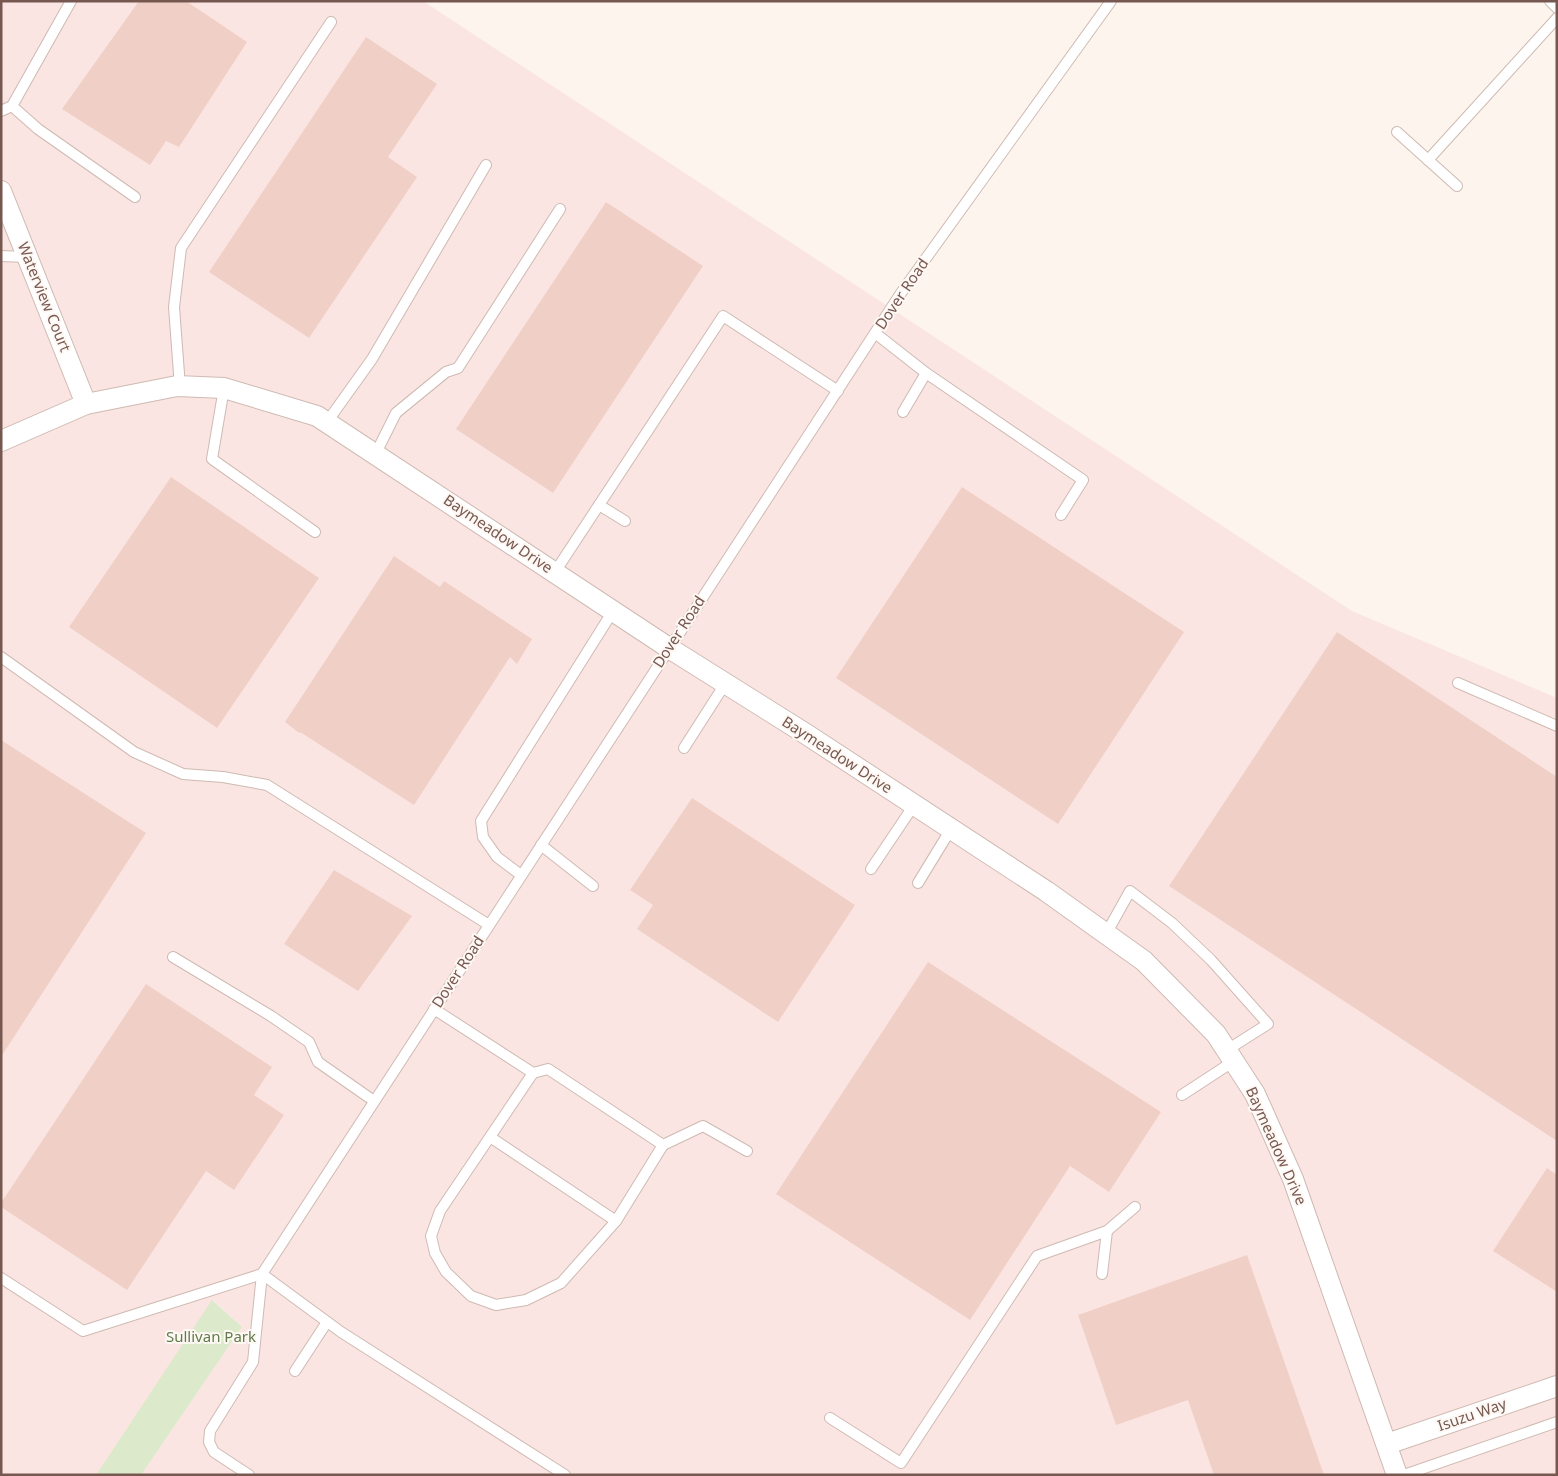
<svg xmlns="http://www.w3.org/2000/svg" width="1558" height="1476" font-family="'Noto Sans',sans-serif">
  <rect width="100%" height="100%" fill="#fcf4ed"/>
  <polygon fill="#fbe5e2" points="1,1 423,1 1352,611 1557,698 1557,1475 141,1475 242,1327 213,1300 96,1475 1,1475"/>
  <polygon fill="#dce9cb" points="212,1300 242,1327 141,1475 96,1475"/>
  <g fill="#f0d0c6">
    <polygon points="139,1 186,1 247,42 179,147 166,141 150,165 62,109"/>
    <polygon points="366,37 437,84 388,157 417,177 309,338 209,272"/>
    <polygon points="606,202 703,266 553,493 456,429"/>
    <polygon points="171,477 319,578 217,728 69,627"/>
    <polygon points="962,487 1184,632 1058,824 836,678"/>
    <polygon points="394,556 440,587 444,581 532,639 517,664 510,657 414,805 300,732 299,733 285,722"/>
    <polygon points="1337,632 1557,777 1557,1141 1169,886"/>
    <polygon points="1,740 146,833 1,1057"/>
    <polygon points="692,798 855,905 778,1022 637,929 653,905 630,890"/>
    <polygon points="334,870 412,916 358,991 284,944"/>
    <polygon points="928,962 1161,1112 1109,1192 1070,1166 970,1320 776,1194"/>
    <polygon points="146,984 272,1067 254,1095 284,1115 234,1190 206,1171 127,1290 1,1207 1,1203"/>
    <polygon points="1547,1168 1557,1175 1557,1292 1493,1251"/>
    <polygon points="1247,1255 1324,1475 1214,1475 1188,1400 1116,1425 1078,1315"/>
  </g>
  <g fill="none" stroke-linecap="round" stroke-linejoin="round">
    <defs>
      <g id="service">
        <polyline points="71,1 12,106 38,129 135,197"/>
        <polyline points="1550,1 1557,8"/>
        <polyline points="1,111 12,106"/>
        <polyline points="1397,132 1457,186"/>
        <polyline points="1428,160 1557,18"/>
        <polyline points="1,256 27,257"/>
        <polyline points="875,333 926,373 903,412"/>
        <polyline points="926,373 1083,480 1061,515"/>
        <polyline points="180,387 174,307 181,248 331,22"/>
        <polyline points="224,388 212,459 315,532"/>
        <polyline points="327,422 372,359 486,165"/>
        <polyline points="376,453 396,413 446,372 458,368 560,209"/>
        <polyline points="599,505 625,521"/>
        <polyline points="555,572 723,316 838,391"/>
        <polyline points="1,657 134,752 183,774 223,777 267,785 489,925"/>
        <polyline points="1458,683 1557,726"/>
        <polyline points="684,748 725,684"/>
        <polyline points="541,845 593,886"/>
        <polyline points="871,869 914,805"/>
        <polyline points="521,875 497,857 483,837 481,821 613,611"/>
        <polyline points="918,883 951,829"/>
        <polyline points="1106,934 1130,891 1172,923 1211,960 1268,1024 1227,1050"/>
        <polyline points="173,957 271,1016 309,1042 318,1062 374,1101"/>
        <polyline points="434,1009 533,1073 548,1069 663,1145 703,1126 747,1151"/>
        <polyline points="533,1073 440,1211 431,1236 435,1253 446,1272 471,1296 496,1305 526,1300 561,1283 616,1221 663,1145"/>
        <polyline points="1182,1095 1234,1061"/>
        <polyline points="490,1137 616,1221"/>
        <polyline points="262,1274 341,1332 565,1475"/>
        <polyline points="1102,1274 1107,1231 1135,1207"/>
        <polyline points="1,1278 83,1331 262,1274"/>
        <polyline points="295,1371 327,1322"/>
        <polyline points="830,1418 901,1463 1037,1256 1107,1231"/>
        <polyline points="249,1475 214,1452 209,1442 210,1431 253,1362 262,1274 901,293 1111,1"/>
        <polyline points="1404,1475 1557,1422"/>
      </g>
      <g id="minor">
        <polyline points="1,191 86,404"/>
        <polyline points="1,441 86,404 177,386 224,388 317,416 669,648 806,734 1046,891 1144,961 1216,1034 1255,1094 1293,1179 1397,1475"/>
        <polyline points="1387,1444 1557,1386"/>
      </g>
    </defs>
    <use href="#service" stroke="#cebab2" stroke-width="12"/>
    <use href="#minor" stroke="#cebab2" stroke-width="22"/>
    <use href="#service" stroke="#fff" stroke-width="10"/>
    <use href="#minor" stroke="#fff" stroke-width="20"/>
  </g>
  <g text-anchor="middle" stroke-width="4" stroke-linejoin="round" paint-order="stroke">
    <g font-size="15" fill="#775850" stroke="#fef8f4">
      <text transform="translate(902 294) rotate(-56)" y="5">Dover Road</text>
      <text transform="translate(44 297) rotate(68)" y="5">Waterview Court</text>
      <text transform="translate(498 534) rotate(34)" y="5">Baymeadow Drive</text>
      <text transform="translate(679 632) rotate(-57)" y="5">Dover Road</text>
      <text transform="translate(837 755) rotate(33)" y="5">Baymeadow Drive</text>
      <text transform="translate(458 972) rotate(-57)" y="5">Dover Road</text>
      <text transform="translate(1276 1146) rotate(66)" y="5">Baymeadow Drive</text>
      <text transform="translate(1472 1415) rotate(-19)" y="5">Isuzu Way</text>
    </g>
    <g font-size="15" fill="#607b49" stroke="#fef8f4">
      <text x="211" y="1342">Sullivan Park</text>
    </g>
  </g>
  <rect width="1558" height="1476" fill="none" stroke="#775850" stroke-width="5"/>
</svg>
